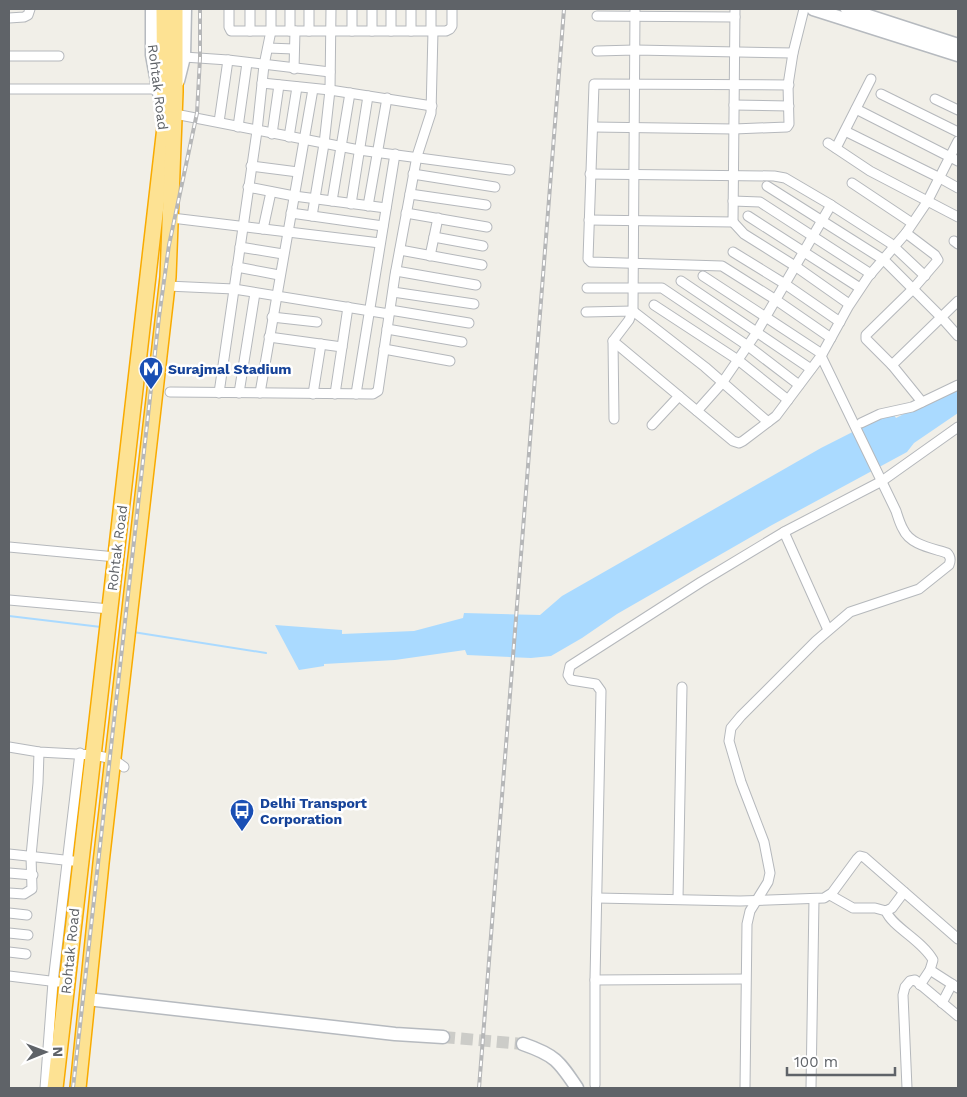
<svg xmlns="http://www.w3.org/2000/svg" width="967" height="1097" font-family="'Work Sans',sans-serif">
  <rect width="100%" height="100%" fill="#f1efe8"/>
  <polygon fill="#aadaff" points="958,386 958,413 914,443 907,452 772,525 617,614 582,638 551,656 531,658 467,655 465,650 395,660 324,664 324,666 299,670 275,625 342,630 342,634 414,631 463,618 464,613 540,615 562,596 821,448 892,412 896,418"/>
  <g fill="none" stroke-linecap="round" stroke-linejoin="round">
    <g stroke="#aadaff" stroke-width="2">
      <polyline points="9,616 101,627"/>
      <polyline points="133,632 266,653"/>
    </g>
    <polyline stroke="#ccccc8" stroke-width="12" stroke-dasharray="12 6" stroke-linecap="butt" points="443,1037 523,1044"/>
    <defs>
      <g id="street">
        <polyline points="229,9 229,27 231,31 446,31 450,29 452,26 452,9"/>
        <polyline points="309,9 309,31"/>
        <polyline points="597,16 735,17"/>
        <polyline points="9,18 24,17 28,15 30,9"/>
        <polyline points="250,31 250,9"/>
        <polyline points="290,31 290,9"/>
        <polyline points="352,31 352,9"/>
        <polyline points="372,31 372,9"/>
        <polyline points="391,31 391,9"/>
        <polyline points="411,31 411,9"/>
        <polyline points="431,31 431,9"/>
        <polyline points="268,48 294,49"/>
        <polyline points="597,51 635,50 793,53"/>
        <polyline points="9,56 59,56"/>
        <polyline points="184,57 228,60 330,72"/>
        <polyline points="294,69 295,31"/>
        <polyline points="262,83 330,90 432,106"/>
        <polyline points="789,85 594,84 588,259 591,262 722,266 776,300 831,338"/>
        <polyline points="9,89 158,89"/>
        <polyline points="881,94 958,132"/>
        <polyline points="935,99 958,110"/>
        <polyline points="734,105 789,106"/>
        <polyline points="856,109 958,161"/>
        <polyline points="175,114 359,150 510,170"/>
        <polyline points="219,122 228,60"/>
        <polyline points="238,127 247,63"/>
        <polyline points="593,127 734,129 787,127 789,124 788,85 793,53 804,9"/>
        <polyline points="845,131 940,178 958,188"/>
        <polyline points="272,134 279,85"/>
        <polyline points="289,137 297,87"/>
        <polyline points="828,143 870,171 958,217"/>
        <polyline points="836,148 871,79"/>
        <polyline points="251,166 298,172"/>
        <polyline points="413,174 495,187"/>
        <polyline points="590,174 774,176 785,178 831,205 890,243 925,276"/>
        <polyline points="852,183 912,223"/>
        <polyline points="767,186 884,260 942,318 958,336"/>
        <polyline points="248,187 294,196 386,208"/>
        <polyline points="410,194 486,205"/>
        <polyline points="332,201 350,93"/>
        <polyline points="733,201 760,202 871,274"/>
        <polyline points="351,204 368,96"/>
        <polyline points="368,206 387,98"/>
        <polyline points="291,213 383,226"/>
        <polyline points="406,213 487,227"/>
        <polyline points="312,216 324,144 330,90 331,9"/>
        <polyline points="748,216 860,288"/>
        <polyline points="172,218 380,243"/>
        <polyline points="589,220 733,222 735,9"/>
        <polyline points="733,222 744,234 795,266 849,304"/>
        <polyline points="263,229 271,192"/>
        <polyline points="434,237 483,246"/>
        <polyline points="954,241 958,244"/>
        <polyline points="240,247 283,254"/>
        <polyline points="400,250 482,265"/>
        <polyline points="733,252 785,284 840,322"/>
        <polyline points="430,256 438,218"/>
        <polyline points="237,267 279,275"/>
        <polyline points="396,271 476,285"/>
        <polyline points="703,276 822,354"/>
        <polyline points="681,281 811,369"/>
        <polyline points="167,286 234,289 389,314"/>
        <polyline points="587,288 662,288 748,346 799,385"/>
        <polyline points="393,292 474,304"/>
        <polyline points="654,305 738,360 788,400"/>
        <polyline points="390,310 469,323"/>
        <polyline points="586,312 633,311 705,367 768,422"/>
        <polyline points="272,317 317,322"/>
        <polyline points="387,329 462,342"/>
        <polyline points="269,337 342,347"/>
        <polyline points="613,341 733,441 739,443 743,441 776,416 821,356 848,307 868,277 906,233 927,202 958,141"/>
        <polyline points="384,349 450,361"/>
        <polyline points="892,365 866,339 866,335 913,289 938,260 935,255 906,233"/>
        <polyline points="170,392 373,394 378,391 395,275 417,156 431,113 433,31"/>
        <polyline points="219,393 257,131 264,65 271,31 271,9"/>
        <polyline points="239,393 255,293"/>
        <polyline points="260,393 313,89"/>
        <polyline points="313,394 321,344"/>
        <polyline points="335,394 348,307"/>
        <polyline points="356,394 395,154"/>
        <polyline points="922,402 892,365 958,301"/>
        <polyline points="697,411 722,383 755,335 831,205"/>
        <polyline points="614,419 613,341 629,320 633,309 635,9"/>
        <polyline points="861,423 880,414 912,407 958,385"/>
        <polyline points="652,425 679,396"/>
        <polyline points="784,532 828,630"/>
        <polyline points="9,547 116,557"/>
        <polyline points="9,600 110,609"/>
        <polyline points="9,747 39,752 94,755 113,759 124,767"/>
        <polyline points="9,854 73,861"/>
        <polyline points="9,873 33,875"/>
        <polyline points="9,893 24,894 32,889 31,856 38,783 39,752"/>
        <polyline points="830,895 853,908 875,908 886,911 892,908 904,892"/>
        <polyline points="597,898 740,901 824,898 832,893 857,859 860,856 864,857 958,939"/>
        <polyline points="678,899 682,687"/>
        <path d="M886 911C892 927 922 940 933 960L930 970 920 985"/>
        <polyline points="9,913 27,915"/>
        <polyline points="9,933 28,935"/>
        <polyline points="9,952 26,954"/>
        <polyline points="930,970 958,988"/>
        <polyline points="9,976 58,982"/>
        <polyline points="595,980 745,979"/>
        <polyline points="942,1003 952,984"/>
        <polyline points="595,1085 595,980 601,691 596,684 571,680 568,675 570,666 701,582 784,532 882,481 958,427"/>
        <polyline points="45,1088 53,982 80,753"/>
        <path d="M745 1088 747 924 750 911 768 882 770 873 764 842 741 782 729 741 731 728 741 716 816 641 850 612 919 589 949 565C951 560 951 557 947 553 932 548 910 545 903 529 900 524 898 517 896 511L821 356"/>
        <polyline points="811,1088 814,899"/>
        <polyline points="907,1088 903,995 905,987 910,981 915,980 958,1016"/>
      </g>
      <g id="secondary">
        <polyline points="152,9 152,55 160,98"/>
        <polyline points="813,9 958,55"/>
        <polyline points="847,9 958,45"/>
        <polyline points="178,81 184,57 185,9"/>
        <polyline points="87,999 395,1034 443,1037"/>
        <path d="M523 1044C555 1055 559 1061 577 1088"/>
      </g>
      <g id="highway">
        <polyline points="55,1088 165,127 164,9"/>
        <polyline points="78,1088 101,863 168,277 175,92 175,9"/>
      </g>
    </defs>
    <use href="#street" stroke="#b5b8bc" stroke-width="11"/>
    <use href="#secondary" stroke="#b6babf" stroke-width="15"/>
    <use href="#highway" stroke="#f9ab00" stroke-width="18"/>
    <use href="#street" stroke="#fff" stroke-width="9"/>
    <use href="#secondary" stroke="#fff" stroke-width="12"/>
    <use href="#highway" stroke="#fde293" stroke-width="15"/>
    <defs>
      <g id="rail">
        <polyline points="73,1088 159,317 169,245 197,113 200,58 200,9"/>
        <polyline points="479,1088 564,9"/>
      </g>
    </defs>
    <use href="#rail" stroke="#b6b7b8" stroke-width="4"/>
    <use href="#rail" stroke="#fff" stroke-width="2" stroke-dasharray="5.5" stroke-linecap="butt"/>
  </g>
  <defs>
    <symbol id="metro-pin" viewBox="-11 -11 22 30"><path d="M0 17L-7.5 6A9.5 9.5 0 1 1 7.5 6Z" fill="#1a4fb4" stroke="#fff"/><path d="M-5.5 5V-5H-3L0 0L3-5H5.5V5H3V-.5L0 4L-3-.5V5Z" fill="#fff"/></symbol>
    <symbol id="bus-pin" viewBox="-11 -11 22 30"><path d="M0 17L-7.5 6A9.5 9.5 0 1 1 7.5 6Z" fill="#1a4fb4" stroke="#fff"/><path d="M-5-6H5V4H4V6H2V4H-2V6H-4V4H-5ZM-3.5-4V0h7V-4ZM-3.5 1.2v1.5H-2V1.2ZM2 1.2v1.5H3.5V1.2Z" fill="#fff"/></symbol>
  </defs>
  <g fill-rule="evenodd">
    <use href="#metro-pin" x="137" y="355" width="28" height="38"/>
    <use href="#bus-pin" x="228" y="797" width="28" height="38"/>
  </g>
  <g text-anchor="middle" stroke-width="5" stroke-linejoin="round" paint-order="stroke">
    <g font-size="14" fill="#5f6368" stroke="#fff">
      <text transform="translate(158 87) rotate(83)" y="5">Rohtak Road</text>
      <text transform="translate(117 548) rotate(-83)" y="5">Rohtak Road</text>
      <text transform="translate(70 951) rotate(-84)" y="5">Rohtak Road</text>
    </g>
    <g font-size="14" font-weight="bold" fill="#164399" stroke="#fff" text-anchor="start">
      <text x="168" y="374">Surajmal Stadium</text>
      <text x="260" y="808">Delhi Transport<tspan x="260" dy="16">Corporation</tspan></text>
    </g>
  </g>
  <rect width="967" height="1097" fill="none" stroke="#5f6368" stroke-width="20"/>
  <g transform="translate(45 1052) rotate(89)" stroke="#ffffff" stroke-width="4" paint-order="stroke">
  <path d="M0-4L9 19L0 12L-9 19Z" fill="#5f6368"/>
  <text y="-8" font-size="14" font-weight="bold" text-anchor="middle" fill="#5f6368">N</text>
  </g>
  <path d="M787 1067v8h108v-8" fill="none" stroke="#5f6368" stroke-width="2.5"/>
  <text x="794" y="1067" font-size="15" fill="#5f6368" stroke="#ffffff" stroke-width="4" paint-order="stroke">100 m</text>
</svg>
